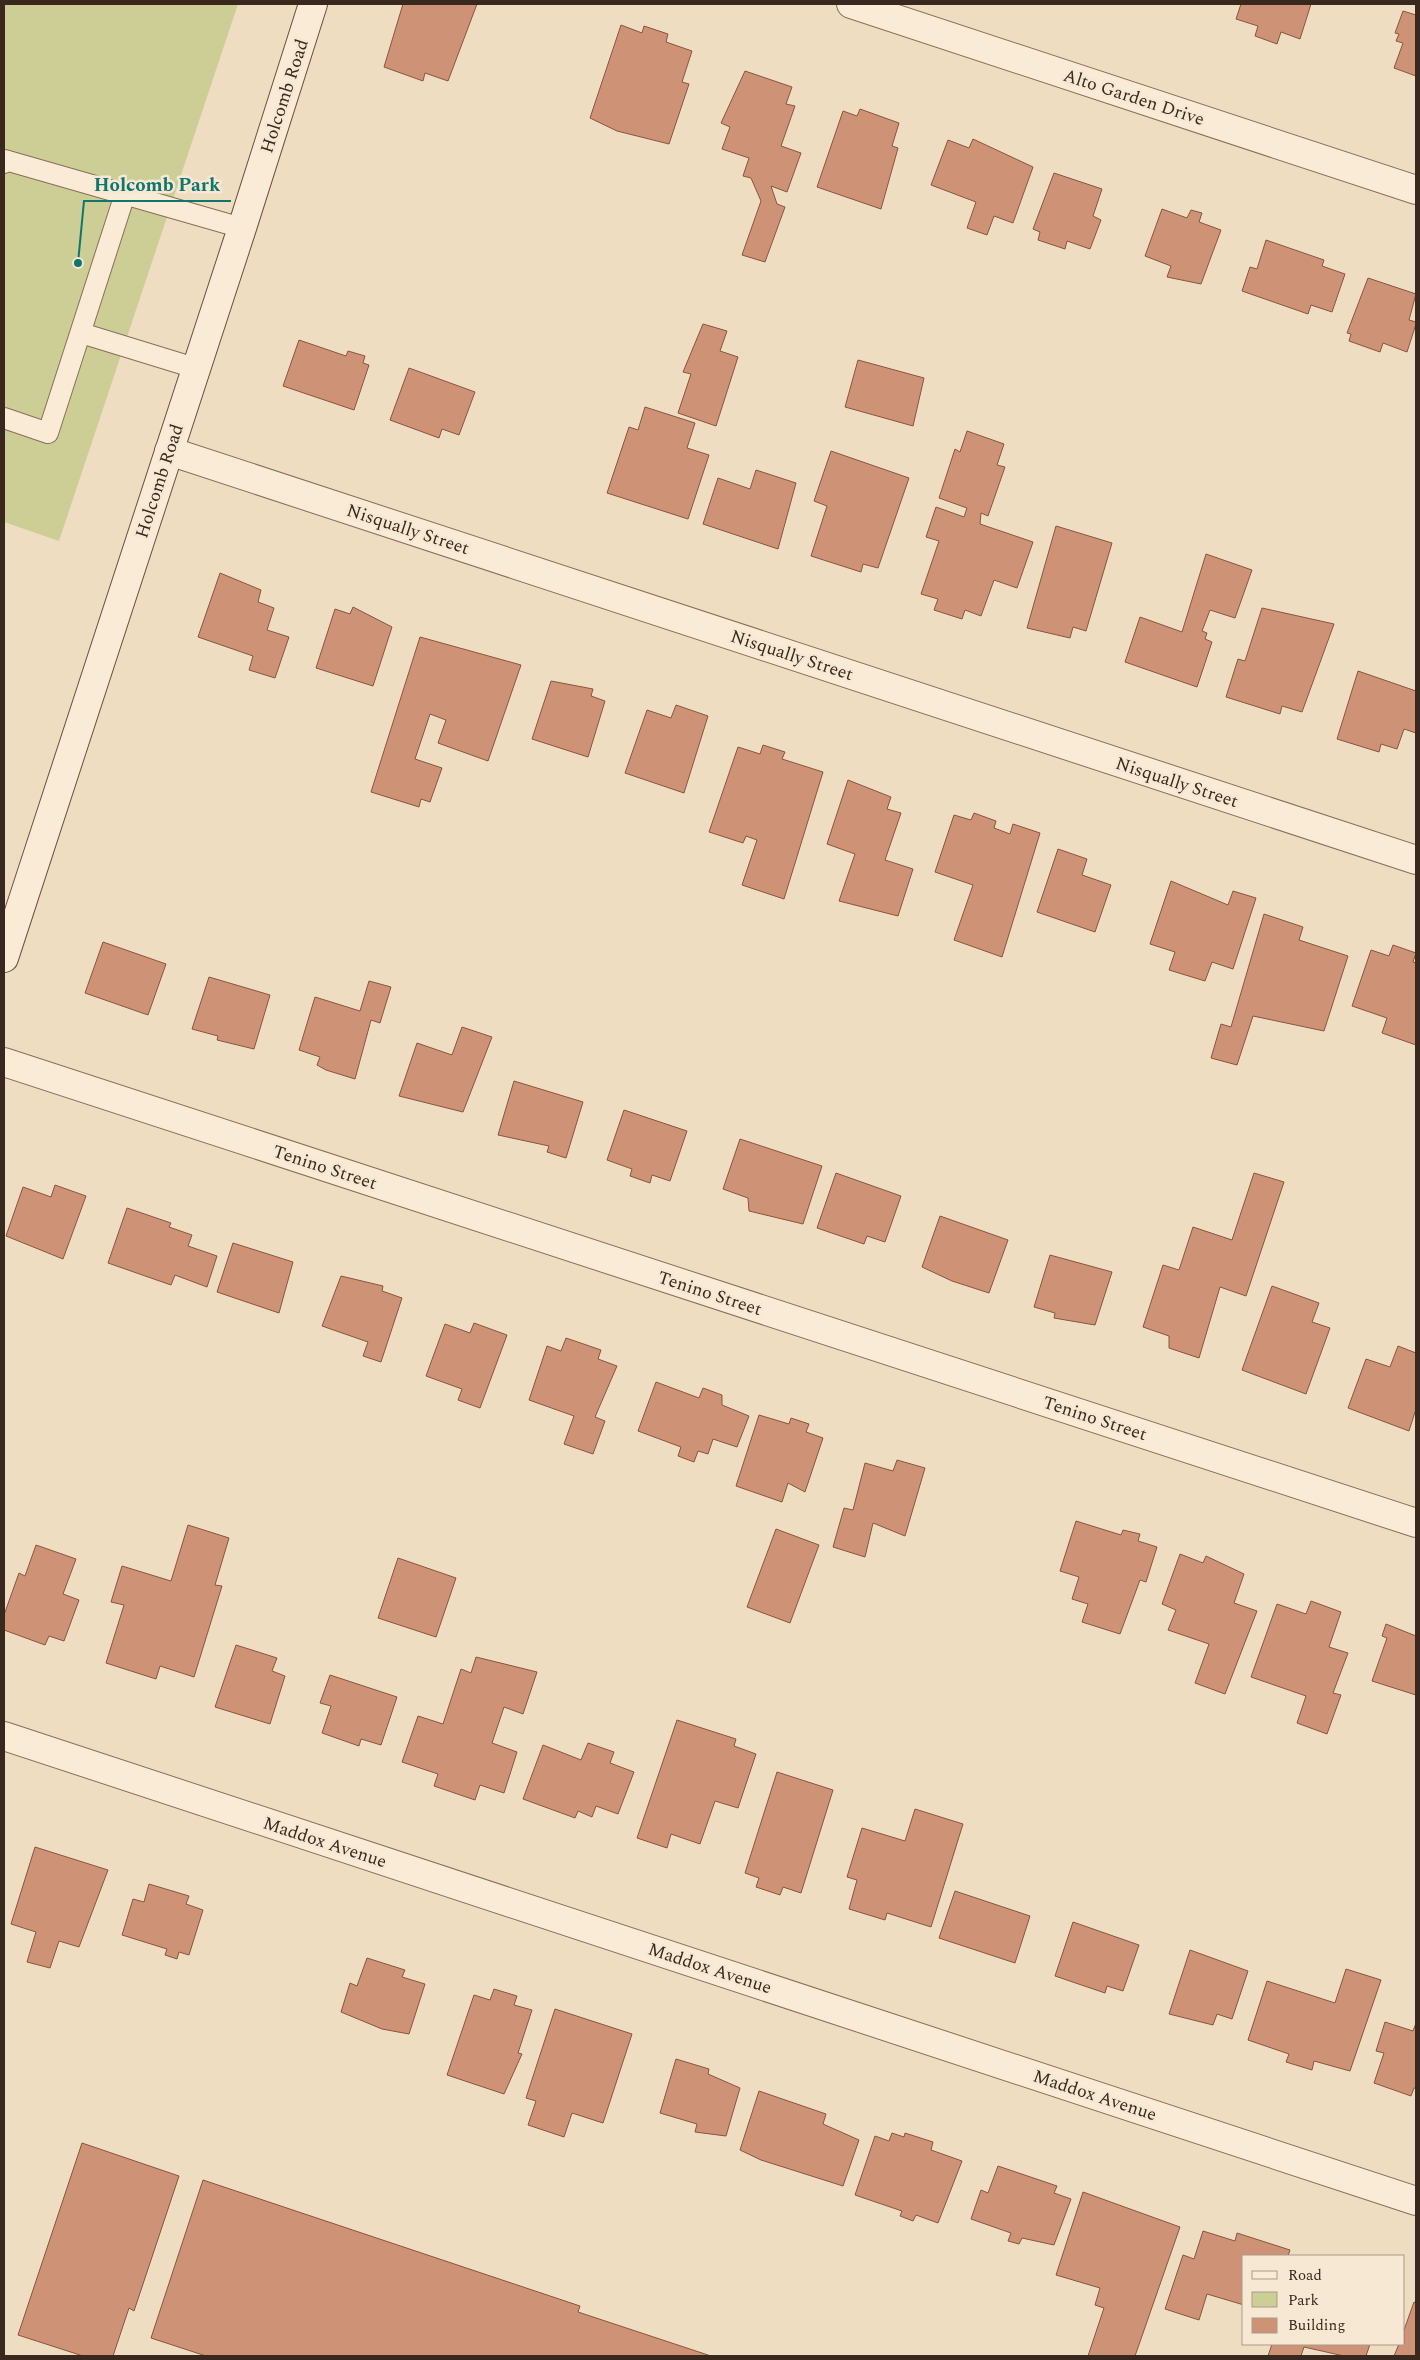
<svg xmlns="http://www.w3.org/2000/svg" width="1420" height="2360" font-family="Spectral,serif">
  <rect width="100%" height="100%" fill="#efddc2"/>
  <polygon fill="#cdcd96" points="4,4 238,4 59,541 4,522"/>
  <g fill="#ce9377" stroke="#89543e">
    <polygon points="403,4 477,4 448,81 425,73 423,81 384,67"/>
    <polygon points="1241,4 1311,4 1300,39 1281,32 1277,44 1255,36 1258,26 1236,19"/>
    <polygon points="1403,11 1416,15 1416,76 1394,68 1403,43 1396,41 1399,34 1395,33"/>
    <polygon points="621,25 642,33 644,26 668,34 666,42 692,51 682,82 689,84 669,144 617,131 590,118"/>
    <polygon points="745,71 792,87 786,104 795,106 781,146 801,153 787,192 771,186 777,204 785,207 765,262 742,255 761,201 751,178 743,176 749,158 722,149 730,127 721,123"/>
    <polygon points="860,109 899,123 892,146 898,148 881,209 817,187 843,111 857,116"/>
    <polygon points="973,139 1033,167 1013,223 994,216 987,235 967,228 976,202 931,185 948,140 969,148"/>
    <polygon points="1054,173 1102,189 1093,216 1101,220 1090,249 1067,241 1065,249 1038,240 1040,232 1033,229"/>
    <polygon points="1162,209 1187,218 1191,210 1202,213 1199,222 1221,230 1201,284 1167,277 1171,266 1145,256"/>
    <polygon points="1266,240 1324,260 1322,266 1345,274 1332,312 1311,305 1308,314 1242,291 1250,267 1257,269"/>
    <polygon points="1368,278 1416,294 1409,320 1416,322 1416,324 1407,352 1383,343 1380,352 1349,341 1351,334 1347,333"/>
    <polygon points="703,324 727,331 720,351 738,357 716,426 678,413 691,374 683,372"/>
    <polygon points="299,340 346,356 348,351 365,356 363,363 369,365 354,410 283,386"/>
    <polygon points="858,360 924,378 913,426 845,407"/>
    <polygon points="409,368 475,392 459,435 442,429 439,438 390,420"/>
    <polygon points="645,407 695,423 687,448 709,455 688,519 607,493 629,427 638,430"/>
    <polygon points="967,431 1004,444 997,465 1005,467 988,516 981,513 980,524 1033,542 1017,588 994,580 981,616 965,610 962,619 934,610 938,599 921,594 939,541 926,537 936,507 964,517 967,508 939,498 955,449 960,452"/>
    <polygon points="831,451 909,478 878,568 863,564 861,572 811,556 827,506 814,501"/>
    <polygon points="756,470 796,483 778,549 703,524 718,478 750,489"/>
    <polygon points="1056,526 1112,543 1086,631 1073,627 1070,638 1027,628"/>
    <polygon points="1206,554 1252,570 1235,618 1210,610 1202,631 1207,633 1205,639 1212,642 1197,687 1125,662 1140,617 1182,632"/>
    <polygon points="220,573 261,590 258,602 274,608 267,630 289,637 275,678 249,670 253,656 198,637"/>
    <polygon points="353,607 392,627 373,686 316,668 335,609 350,614"/>
    <polygon points="1262,608 1334,624 1302,712 1282,706 1280,714 1226,697 1238,659 1245,661"/>
    <polygon points="420,637 521,665 488,761 438,743 446,720 430,714 415,759 442,768 430,802 421,799 419,807 371,792"/>
    <polygon points="1358,671 1416,691 1416,733 1404,729 1397,749 1381,744 1379,752 1337,739"/>
    <polygon points="551,681 593,689 591,696 605,701 588,757 532,739"/>
    <polygon points="676,705 708,716 684,793 625,773 647,710 671,718"/>
    <polygon points="763,745 785,752 782,759 823,772 784,899 742,885 757,840 746,836 743,843 709,832 738,747 760,754"/>
    <polygon points="848,780 891,797 887,809 901,813 885,860 913,869 898,916 839,901 855,854 827,844"/>
    <polygon points="974,813 996,821 994,828 1010,834 1013,824 1040,833 1002,957 954,940 973,885 935,872 954,815 971,820"/>
    <polygon points="1058,849 1087,859 1082,875 1111,885 1095,932 1037,912"/>
    <polygon points="1171,881 1228,905 1233,891 1256,898 1233,969 1212,962 1205,981 1169,970 1175,952 1150,944"/>
    <polygon points="1264,914 1303,927 1299,940 1348,956 1324,1031 1253,1016 1237,1065 1211,1058 1221,1024 1231,1027"/>
    <polygon points="103,942 166,964 148,1015 85,993"/>
    <polygon points="1393,945 1416,953 1413,962 1416,963 1416,1045 1382,1033 1387,1018 1352,1006 1371,950 1389,956"/>
    <polygon points="209,977 270,995 254,1049 217,1040 218,1036 192,1029"/>
    <polygon points="369,981 391,987 380,1023 371,1020 355,1079 326,1070 317,1065 320,1057 299,1050 315,997 360,1011"/>
    <polygon points="462,1027 492,1037 463,1112 399,1096 417,1043 452,1055"/>
    <polygon points="514,1081 583,1102 566,1158 547,1152 549,1146 498,1135"/>
    <polygon points="624,1110 687,1131 670,1181 652,1175 650,1183 630,1176 632,1169 607,1160"/>
    <polygon points="740,1139 822,1166 803,1224 749,1211 748,1198 723,1189"/>
    <polygon points="836,1173 901,1196 885,1242 867,1236 864,1244 817,1228"/>
    <polygon points="1254,1173 1284,1182 1246,1296 1220,1287 1199,1358 1169,1348 1169,1336 1143,1327 1163,1265 1179,1270 1193,1227 1232,1240"/>
    <polygon points="55,1185 86,1196 63,1259 6,1236 23,1187 51,1197"/>
    <polygon points="127,1208 171,1223 169,1227 192,1235 188,1246 217,1256 207,1287 175,1275 171,1285 108,1263"/>
    <polygon points="940,1216 1008,1240 989,1293 952,1281 922,1267"/>
    <polygon points="233,1243 293,1262 279,1313 217,1292"/>
    <polygon points="1050,1255 1112,1272 1095,1325 1054,1318 1055,1313 1034,1307"/>
    <polygon points="341,1276 383,1286 382,1291 402,1298 381,1362 363,1356 368,1342 322,1326"/>
    <polygon points="1272,1286 1319,1303 1312,1322 1330,1328 1306,1394 1242,1370"/>
    <polygon points="474,1323 507,1335 480,1408 458,1400 462,1389 426,1376 445,1324 470,1333"/>
    <polygon points="566,1338 601,1350 598,1359 617,1366 595,1417 605,1421 593,1454 564,1444 574,1416 529,1400 547,1346 561,1351"/>
    <polygon points="1398,1346 1416,1353 1416,1409 1409,1431 1348,1408 1366,1359 1390,1367"/>
    <polygon points="656,1382 699,1398 703,1388 722,1395 722,1405 749,1416 737,1447 713,1439 708,1454 698,1451 694,1462 678,1456 681,1447 638,1431"/>
    <polygon points="759,1415 789,1424 791,1418 809,1424 806,1432 823,1438 805,1492 788,1483 782,1502 736,1486"/>
    <polygon points="897,1460 925,1468 905,1536 873,1523 865,1557 833,1547 844,1508 853,1510 865,1463 893,1471"/>
    <polygon points="1076,1521 1121,1535 1123,1530 1140,1534 1138,1541 1157,1547 1146,1582 1140,1580 1120,1634 1082,1622 1088,1604 1072,1599 1079,1577 1060,1571"/>
    <polygon points="188,1525 229,1538 215,1585 222,1586 194,1677 160,1666 156,1679 106,1663 124,1605 111,1602 122,1566 171,1581"/>
    <polygon points="776,1529 819,1545 790,1623 747,1607"/>
    <polygon points="36,1545 76,1559 63,1594 79,1600 64,1641 49,1636 45,1645 4,1630 4,1615 19,1573 25,1576"/>
    <polygon points="1180,1554 1203,1563 1206,1556 1244,1574 1234,1603 1257,1611 1225,1694 1195,1683 1209,1644 1168,1630 1176,1610 1162,1604"/>
    <polygon points="398,1558 456,1578 436,1637 378,1618"/>
    <polygon points="1311,1601 1341,1612 1329,1647 1348,1653 1333,1693 1341,1695 1327,1734 1297,1723 1306,1696 1251,1677 1277,1604 1306,1614"/>
    <polygon points="1386,1624 1416,1636 1416,1695 1372,1681 1387,1638 1382,1636"/>
    <polygon points="236,1645 277,1658 272,1671 285,1676 270,1724 215,1707"/>
    <polygon points="476,1657 537,1672 523,1714 504,1707 492,1743 517,1752 504,1793 480,1785 475,1800 434,1786 438,1774 402,1762 418,1716 443,1724 461,1669 471,1673"/>
    <polygon points="330,1675 397,1697 381,1745 361,1739 359,1746 322,1733 331,1706 320,1703"/>
    <polygon points="677,1720 736,1739 734,1746 756,1754 738,1808 715,1801 700,1844 671,1834 667,1848 637,1838"/>
    <polygon points="588,1743 614,1752 610,1763 634,1772 618,1814 596,1806 592,1817 578,1811 575,1818 523,1799 543,1745 581,1760"/>
    <polygon points="777,1772 833,1790 801,1893 783,1887 780,1895 756,1887 759,1878 745,1873"/>
    <polygon points="915,1809 963,1824 931,1927 887,1913 885,1920 849,1909 857,1880 847,1877 862,1828 905,1841"/>
    <polygon points="35,1847 108,1870 79,1947 59,1941 50,1968 27,1962 36,1932 11,1924"/>
    <polygon points="149,1884 189,1896 186,1904 203,1910 189,1955 179,1952 177,1959 165,1955 167,1949 122,1935 133,1899 144,1902"/>
    <polygon points="955,1891 1030,1916 1015,1963 939,1938"/>
    <polygon points="1073,1922 1139,1945 1123,1991 1107,1986 1105,1993 1055,1976"/>
    <polygon points="1190,1950 1248,1971 1232,2019 1217,2014 1213,2025 1169,2014"/>
    <polygon points="367,1958 405,1970 402,1977 425,1984 409,2034 382,2029 341,2012 350,1983 357,1986"/>
    <polygon points="1346,1969 1381,1980 1350,2071 1314,2061 1312,2070 1286,2062 1289,2054 1248,2040 1267,1981 1335,2003"/>
    <polygon points="494,1989 517,1996 514,2005 532,2010 518,2053 522,2054 504,2094 447,2075 474,1995 490,2000"/>
    <polygon points="555,2009 632,2034 603,2123 572,2113 564,2137 528,2125 536,2101 526,2098"/>
    <polygon points="1385,2022 1413,2031 1416,2023 1416,2088 1414,2088 1411,2096 1374,2083 1384,2053 1376,2051"/>
    <polygon points="676,2059 709,2069 708,2074 740,2088 726,2136 695,2132 697,2124 660,2113"/>
    <polygon points="759,2091 826,2114 823,2124 859,2140 843,2186 761,2160 740,2150"/>
    <polygon points="892,2133 904,2137 905,2133 933,2142 931,2150 962,2161 938,2223 916,2215 913,2221 900,2216 902,2211 855,2195 875,2136 889,2141"/>
    <polygon points="82,2143 179,2176 134,2311 129,2308 113,2356 83,2356 18,2335"/>
    <polygon points="998,2166 1057,2186 1054,2193 1071,2199 1054,2245 1022,2238 1019,2244 1008,2241 1011,2233 971,2219 981,2190 988,2193"/>
    <polygon points="203,2180 580,2306 578,2312 711,2356 206,2356 151,2338"/>
    <polygon points="1083,2192 1180,2227 1135,2356 1088,2356 1104,2308 1095,2305 1100,2288 1056,2275"/>
    <polygon points="1203,2231 1235,2241 1237,2233 1290,2250 1288,2256 1244,2256 1244,2305 1207,2294 1199,2320 1165,2309 1183,2255 1194,2259"/>
    <polygon points="1414,2302 1416,2303 1416,2356 1394,2356 1399,2344 1404,2344 1404,2330"/>
    <polygon points="1272,2344 1370,2344 1366,2356 1344,2356 1304,2347 1301,2356 1268,2356"/>
  </g>
  <g fill="none" stroke-linecap="round" stroke-linejoin="round">
    <defs>
      <g id="lane">
        <polyline points="4,163 5,160 242,228"/>
        <polyline points="81,333 195,368"/>
        <polyline points="4,418 48,433 125,194"/>
      </g>
      <g id="street">
        <polyline points="851,4 1416,190"/>
        <polyline points="169,451 1416,860"/>
        <polyline points="4,1062 1416,1523"/>
        <polyline points="4,1736 1416,2201"/>
      </g>
      <polyline id="secondary" points="4,958 242,228 313,4"/>
    </defs>
    <use href="#lane" stroke="#896e59" stroke-width="22"/>
    <use href="#street" stroke="#896e59" stroke-width="30"/>
    <use href="#secondary" stroke="#6b4f3c" stroke-width="30"/>
    <use href="#lane" stroke="#faebd6" stroke-width="20"/>
    <use href="#street" stroke="#faebd6" stroke-width="28"/>
    <use href="#secondary" stroke="#faebd6" stroke-width="28"/>
  </g>
  <g text-anchor="middle" stroke-width="5" stroke-linejoin="round" paint-order="stroke">
    <g font-size="18" fill="#39281d" stroke="#f6e8d2">
      <text transform="translate(284 96) rotate(-72)" y="6">Holcomb Road</text>
      <text transform="translate(1134 97) rotate(18)" y="6">Alto Garden Drive</text>
      <text transform="translate(159 481) rotate(-72)" y="6">Holcomb Road</text>
      <text transform="translate(408 529) rotate(18)" y="6">Nisqually Street</text>
      <text transform="translate(792 655) rotate(18)" y="6">Nisqually Street</text>
      <text transform="translate(1177 782) rotate(18)" y="6">Nisqually Street</text>
      <text transform="translate(325 1167) rotate(18)" y="6">Tenino Street</text>
      <text transform="translate(710 1293) rotate(18)" y="6">Tenino Street</text>
      <text transform="translate(1095 1418) rotate(18)" y="6">Tenino Street</text>
      <text transform="translate(325 1842) rotate(18)" y="6">Maddox Avenue</text>
      <text transform="translate(710 1968) rotate(18)" y="6">Maddox Avenue</text>
      <text transform="translate(1095 2095) rotate(18)" y="6">Maddox Avenue</text>
    </g>
  </g>
  <path fill="none" stroke="#0f766e" stroke-width="2" d="M78 263L84 201H231"/>
  <circle fill="#0f766e" stroke="#f6e8d2" stroke-width="2" cx="78" cy="263" r="5"/>
  <g font-size="19" text-anchor="middle" font-weight="bold" fill="#0f766e" stroke="#f6e8d2" stroke-width="5" stroke-linejoin="round" paint-order="stroke">
    <text x="157" y="191">Holcomb Park</text>
  </g>
  <rect width="1420" height="2360" fill="none" stroke="#39281d" stroke-width="10"/>
  <rect x="1242" y="2255" width="162" height="90" fill="#f6e8d2" stroke="#aa9b8a"/>
  <rect x="1252" y="2271" width="25" height="8" fill="#faebd6" stroke="#aa9b8a"/>
  <text x="1288" y="2280" font-size="15" fill="#39281d">Road</text>
  <rect x="1252" y="2292" width="25" height="15" fill="#cdcd96" stroke="#aa9b8a"/>
  <text x="1288" y="2305" font-size="15" fill="#39281d">Park</text>
  <rect x="1252" y="2318" width="25" height="15" fill="#ce9377" stroke="#aa9b8a"/>
  <text x="1288" y="2330" font-size="15" fill="#39281d">Building</text>
</svg>
